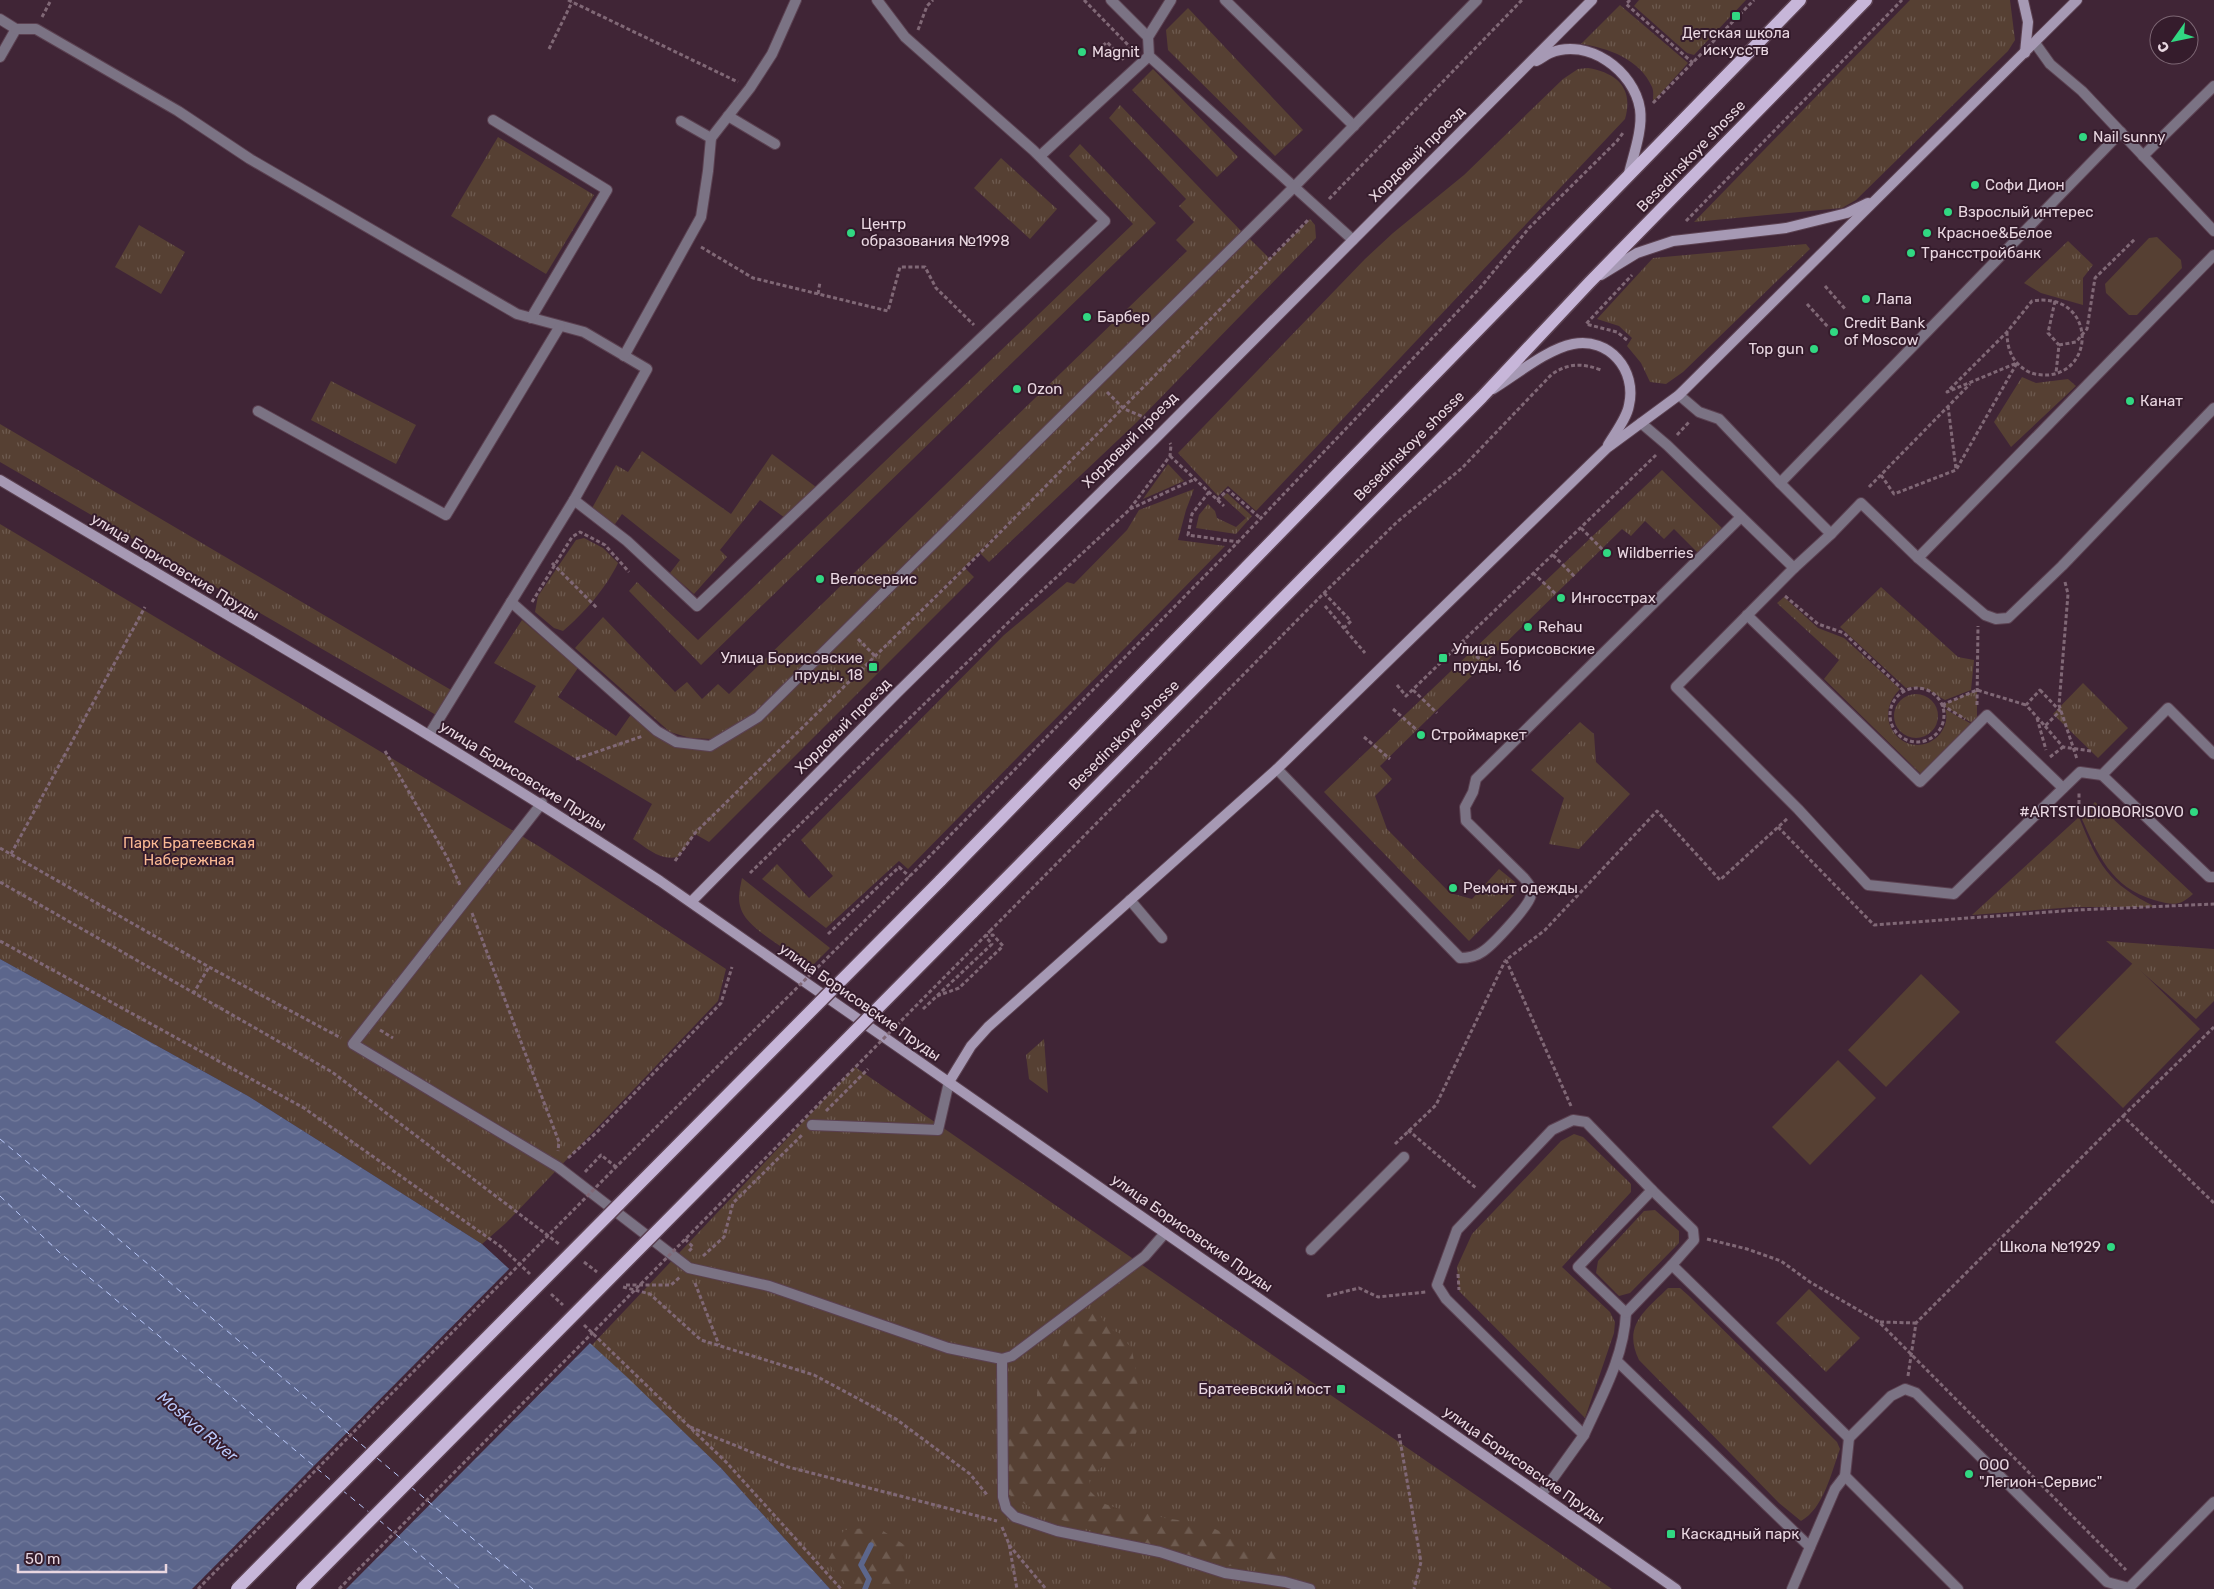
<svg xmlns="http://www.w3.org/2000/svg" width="2214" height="1589" font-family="Rubik,sans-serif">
  <defs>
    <pattern id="grass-tufts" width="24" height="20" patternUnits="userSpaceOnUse" patternTransform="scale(1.25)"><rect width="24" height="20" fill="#564033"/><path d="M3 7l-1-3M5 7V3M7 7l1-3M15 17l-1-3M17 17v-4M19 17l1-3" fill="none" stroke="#6e5b50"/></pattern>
    <pattern id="forest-firs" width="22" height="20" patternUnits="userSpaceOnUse" patternTransform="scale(1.25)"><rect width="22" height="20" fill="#564033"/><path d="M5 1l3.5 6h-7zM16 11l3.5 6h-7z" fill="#6e5b50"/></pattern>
    <pattern id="water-waves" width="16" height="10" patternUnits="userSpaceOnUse" patternTransform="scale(1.25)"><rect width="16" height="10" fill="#5c668c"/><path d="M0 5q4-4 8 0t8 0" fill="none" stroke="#737b9c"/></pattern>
  </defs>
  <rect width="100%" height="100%" fill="#402536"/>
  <g fill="url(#grass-tufts)">
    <polygon points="1639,0 1746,0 1694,55 1687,53 1634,6"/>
    <polygon points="1910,0 2010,0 2015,40 2008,51 1856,200 1842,208 1694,222"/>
    <path d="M1620 5 1688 63 1653 102C1653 98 1654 91 1652 87 1640 59 1608 48 1581 44Z"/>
    <polygon points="1188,8 1303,130 1275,156 1168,50 1166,30"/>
    <path d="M1588 68C1617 73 1634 88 1625 119L1256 511 1228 486 1218 496 1178 453 1365 259 1393 233 1464 175 1563 79 1578 69Z"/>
    <polygon points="1153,69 1238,157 1217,177 1132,90"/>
    <polygon points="1120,105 1243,233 756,715 712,739 690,738 670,732 575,648 603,617 675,692 687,682 702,699 718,684 729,694 1187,251 1176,240 1194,222 1179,206 1186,199 1109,118"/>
    <polygon points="498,137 594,195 546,274 451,216"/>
    <polygon points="1080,144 1156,223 701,665 629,591 637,582 698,640 1133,224 1069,156"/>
    <polygon points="1001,158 1057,209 1030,239 974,188"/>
    <path d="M1310 219 1315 225 1316 238 1137 422 989 562 980 553 1029 503 897 634 965 568 974 577 709 842 695 834 678 857C660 861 647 848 633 839L652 804 514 722 536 686 494 663 522 620 578 668 558 697 616 736 634 710 676 742 710 746 758 717 1246 235 1270 259Z"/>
    <polygon points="139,225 185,252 161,294 115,267"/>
    <polygon points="2068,241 2093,265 2083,278 2083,305 2041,293 2024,283"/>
    <polygon points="1806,244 1810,249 1683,372 1666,384 1650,382 1641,363 1627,346 1632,338 1619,326 1597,319 1653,258"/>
    <polygon points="2022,377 2036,383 2068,379 2076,386 2011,447 1994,422"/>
    <polygon points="331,381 416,425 396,464 311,420"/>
    <polygon points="0,424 451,690 436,715 0,462"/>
    <polygon points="642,451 731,514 772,454 820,490 788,520 760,500 720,550 727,557 694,594 670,573 680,560 622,514 613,527 591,510 616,465 628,472"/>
    <polygon points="1168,464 1184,481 1143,499"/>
    <polygon points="1662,470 1724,530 1699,554 1674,529 1664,539 1645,521 1631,536 1622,529 1380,766 1392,779 1375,796 1387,829 1450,893 1472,899 1499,869 1515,882 1516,893 1469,941 1324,792"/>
    <polygon points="1194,489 1186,510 1178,540 1225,546 908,869 899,861 826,928 762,879 777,864 809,898 833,876 801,840 1004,635 1067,582 1074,584 1127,530 1139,510"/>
    <polygon points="1227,493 1252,516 1236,534 1196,528 1199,515 1208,504 1215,511 1217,518 1236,527 1246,518 1223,497"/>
    <polygon points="0,524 540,847 726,969 718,1001 506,1223 482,1244 248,1096 0,959"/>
    <path d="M584 538 603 548 618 563C606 588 584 613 563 631L554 628 535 612 538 596 576 540Z"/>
    <path d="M1881 587 1958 657 1974 660 1971 690 1945 700C1931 692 1923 684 1906 688L1840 627Z"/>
    <path d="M1784 597 1818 628 1844 638 1900 689C1866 724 1913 765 1940 734 1946 726 1948 718 1945 709L1975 726 1924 777 1824 679 1839 660 1777 603Z"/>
    <polygon points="2083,683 2128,728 2098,758 2053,714"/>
    <polygon points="1977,690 1977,726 1942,705"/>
    <circle cx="1916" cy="716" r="22"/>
    <polygon points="1580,722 1594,734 1596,762 1630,794 1579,849 1549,844 1564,798 1531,770"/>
    <path d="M2095 802 2193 894C2179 907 2172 905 2154 900 2111 887 2098 855 2081 817Z"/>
    <path d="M2079 817C2098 864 2108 884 2156 907H2075L1972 915Z"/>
    <path d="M742 878 830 948 812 966C794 954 747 929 741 909 737 898 740 889 742 878Z"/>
    <polygon points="2106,941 2214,949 2214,1001 2196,1019"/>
    <polygon points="1044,1039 1048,1093 1029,1079 1026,1055"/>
    <polygon points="855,1067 1612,1589 830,1589 721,1468 592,1345"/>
    <polygon points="1574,1134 1583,1137 1631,1184 1631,1192 1562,1267 1610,1312 1615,1322 1614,1333 1585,1418 1459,1291 1457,1267 1472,1234 1561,1141"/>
    <polygon points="1655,1210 1679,1231 1679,1243 1630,1293 1619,1296 1596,1273 1598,1261 1644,1211"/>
    <path d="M1668 1288H1680L1689 1296 1837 1442 1840 1449C1831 1473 1824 1508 1801 1521L1779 1503 1639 1360C1622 1325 1646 1310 1668 1288Z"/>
    <polygon points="1809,1289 1860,1338 1826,1372 1776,1323"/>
  </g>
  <g fill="url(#forest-firs)">
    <polygon points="1096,1309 1108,1328 1119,1333 1132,1349 1143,1417 1126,1456 1116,1464 1102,1467 1089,1477 1091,1492 1102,1503 1120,1509 1141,1510 1164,1518 1192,1522 1215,1529 1251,1547 1282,1552 1278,1560 1245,1566 1216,1566 1168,1550 1096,1532 1037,1511 1008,1494 1005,1445 1012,1426 1036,1408 1038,1383 1056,1363 1065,1340 1081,1318"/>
    <polygon points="877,1527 906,1546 904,1589 850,1589 827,1562 844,1530"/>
  </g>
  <g fill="#564033">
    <polygon points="2157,237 2181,260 2182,268 2137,315 2129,315 2106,293 2105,284 2149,238"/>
    <polygon points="2133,963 2200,1029 2123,1108 2055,1042"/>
    <polygon points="1921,974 1960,1012 1886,1087 1848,1050"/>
    <polygon points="1838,1060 1876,1098 1810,1165 1772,1127"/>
  </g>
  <polygon fill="url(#water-waves)" points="0,959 248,1096 482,1244 628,1378 721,1468 830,1589 0,1589"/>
  <polygon fill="#402536" points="511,1267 592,1341 346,1589 192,1589"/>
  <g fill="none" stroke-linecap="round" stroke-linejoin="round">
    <polyline stroke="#5c668c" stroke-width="5.5" points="865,1589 869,1579 861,1565 871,1545"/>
    <g stroke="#bac9fb" stroke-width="1" stroke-dasharray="6 5" stroke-linecap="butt">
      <polyline points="0,1139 368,1450"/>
      <polyline points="0,1196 59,1252 333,1482"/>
      <polyline points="377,1458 402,1479"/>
      <polyline points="411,1487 533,1589"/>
      <polyline points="342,1490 370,1513"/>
      <polyline points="379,1520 460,1589"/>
    </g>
    <defs>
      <g id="lane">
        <polyline points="1111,0 1148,37"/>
        <polyline points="1171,0 1148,37 1149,56 1353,240"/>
        <polyline points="1225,0 1354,126"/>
        <polyline points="0,19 16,29 0,57"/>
        <polyline points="16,29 36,29 178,111 250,159 517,314 584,332 647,369 574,500"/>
        <polyline points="2035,43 2050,64 2082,91 2214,231"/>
        <polyline points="728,116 775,144"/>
        <polyline points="493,120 607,190 531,318"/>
        <polyline points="681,121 711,138"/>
        <polyline points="1040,156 1149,56"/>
        <polyline points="2143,156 2214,86"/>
        <polyline points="2214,255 1918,558 1985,615 1996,619 2008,618 2062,566 2214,408"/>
        <polyline points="624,356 701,217 708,171 711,138 750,88 772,54 796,0"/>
        <polyline points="1679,395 1699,412 1719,419 1780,483"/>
        <polyline points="258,411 446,515 560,326"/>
        <polyline points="1641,423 1667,445 1794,568 1676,687 1798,809 1868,885 1954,894 2080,772 2102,775 2168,708 2214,754"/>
        <polyline points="1918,558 1861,503 1831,534 1780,483 2121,132"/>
        <polyline points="1794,568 1831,534"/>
        <polyline points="511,602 657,731 676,742 710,746 758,717 1293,188 1477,0"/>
        <polyline points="1747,615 1920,782 1987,715 2063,788"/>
        <polyline points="429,735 574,500 627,541 697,606 1105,221 1033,150 905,37 877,0"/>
        <path d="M1277 769 1460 958C1469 958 1475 957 1482 952 1492 946 1530 905 1531 895 1533 888 1528 883 1524 878L1466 821 1465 807 1473 792 1476 779 1741 517"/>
        <polyline points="2102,775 2209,877 2214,877"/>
        <polyline points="542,803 353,1044 558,1167 689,1268 769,1286 948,1348 1002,1359 1012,1356 1145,1256 1165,1233"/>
        <polyline points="1130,900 1162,938"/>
        <polyline points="812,1125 938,1130 949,1082"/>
        <polyline points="1652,1190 1693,1230 1694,1240 1672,1265"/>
        <polyline points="1311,1250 1404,1157"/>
        <polyline points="1618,1362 1810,1547"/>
        <path d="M1584 1435C1602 1395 1624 1357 1626 1313"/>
        <polyline points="1845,1476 1958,1589"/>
        <polyline points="1541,1495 1584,1435 1446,1299 1437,1285 1457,1230 1552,1130 1573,1120 1586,1122 1652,1190 1578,1267 1626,1313 1672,1265 1849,1438 1891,1396 1905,1389 1916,1393 2107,1582 2129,1588 2214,1502"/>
        <polyline points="1792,1589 1835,1489 1845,1476 1849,1438"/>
      </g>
      <polyline id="street" points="1002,1359 1003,1497 1006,1508 1015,1517 1057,1531 1160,1552 1225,1573 1285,1582 1310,1589"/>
      <g id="secondary">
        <polyline points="2023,0 2028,22 2025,53"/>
        <path d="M1536 61C1541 59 1545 55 1550 53 1588 37 1634 71 1640 109 1643 130 1633 156 1628 177"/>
        <polyline points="1601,275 1637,253 1673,241 1786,228 1847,213 1868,203"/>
        <path d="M1493 389C1516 375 1547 349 1573 344 1609 337 1637 370 1629 405 1627 418 1615 433 1608 445"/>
        <path d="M0 480C221 612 445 740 660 881L1676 1589"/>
        <polyline points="691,902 897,693 1154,440 1592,0"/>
        <polyline points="949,1082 971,1046 988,1027 1277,769 1607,448 1679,395 2077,0"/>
      </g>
      <g id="primary">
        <polyline points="940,881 1800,0"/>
        <polyline points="972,913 1482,397 1589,283 1866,0"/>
      </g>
    </defs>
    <use href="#lane" stroke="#5b4151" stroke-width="12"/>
    <use href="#street" stroke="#5b4151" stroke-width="12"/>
    <use href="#secondary" stroke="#5b4151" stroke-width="12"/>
    <use href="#primary" stroke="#5b4151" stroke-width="15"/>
    <g stroke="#806876" stroke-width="3" stroke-dasharray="4 2.5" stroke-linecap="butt">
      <polyline points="568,0 738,82"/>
      <polyline points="1084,0 1132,49 1132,51"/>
      <polyline points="1630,0 1626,4 1693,63"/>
      <polyline points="42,17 51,0"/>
      <polyline points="918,30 927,6 933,0"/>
      <polyline points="549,49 572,2"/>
      <polyline points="1098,50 1107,42 1124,60"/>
      <polyline points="1653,103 1754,0"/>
      <polyline points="1329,199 1522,0"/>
      <polyline points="1686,221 1902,0"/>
      <polyline points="701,247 753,278 888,311 900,267 925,267 936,288 974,325"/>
      <polyline points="1825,286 1846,310"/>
      <polyline points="818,294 820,282"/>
      <polyline points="2055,301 2048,333 2059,345 2056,373"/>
      <polyline points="1807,304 1829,328"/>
      <polyline points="1627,340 1617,332 1586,324 1632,275"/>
      <polyline points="2059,345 2076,342 2087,329 2095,278 2135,239"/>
      <polyline points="1107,392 1124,409 1144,417 1151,424"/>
      <polyline points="1948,406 1956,469"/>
      <polyline points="1677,435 1690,421"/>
      <polyline points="1170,456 1224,506"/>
      <path d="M1881 475 1894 494 1956 470 2017 363 1947 392 2007 332 2032 301C2093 291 2098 369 2049 375 2042 375 2034 375 2027 371 2012 362 2007 349 2007 332"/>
      <polyline points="1869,487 1970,384"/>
      <polyline points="1209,492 1192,514 1188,535 1238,542"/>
      <polyline points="1217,500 1228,490 1259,517"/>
      <polyline points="1130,509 1195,479"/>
      <polyline points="1581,528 1603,550"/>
      <polyline points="1553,555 1575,577"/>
      <polyline points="552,563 598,609"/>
      <polyline points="1533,573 1557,595"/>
      <polyline points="2065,582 2068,594 2059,705 2077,759"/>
      <polyline points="1324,593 1351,621 1344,628"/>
      <polyline points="1785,596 1818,624 1844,633 1904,691"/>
      <polyline points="532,602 572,537 580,532 605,545 629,572"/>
      <polyline points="1325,606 1365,653"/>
      <polyline points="858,639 875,656"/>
      <polyline points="1463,642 1485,665"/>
      <polyline points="1397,685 1406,696 1656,455"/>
      <circle cx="1917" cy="715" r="27"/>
      <polyline points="1413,690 1437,713"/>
      <polygon points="2040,690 2060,711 2045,726 2026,705"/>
      <polyline points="1942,705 1977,690 2026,705"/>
      <polyline points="1942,705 1965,719"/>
      <polyline points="1977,705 1978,626"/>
      <polyline points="1393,709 1418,731"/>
      <polyline points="2037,718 2046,750"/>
      <polyline points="2045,726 2063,747 2091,751"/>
      <polyline points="1364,737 1390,759"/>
      <polyline points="385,751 447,857 460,885"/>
      <polyline points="2050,757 2063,747"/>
      <polyline points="576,759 643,736"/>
      <polyline points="2079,817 2079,793"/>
      <polyline points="1778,827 1874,925 2077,910 2214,904"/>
      <polyline points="0,848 209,967 341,1038"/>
      <polyline points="11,854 145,607"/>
      <polyline points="675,861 695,833 972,561 1309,219"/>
      <polyline points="923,863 1238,542 1480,288 1529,228 1617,141 1623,133"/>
      <polyline points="750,873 1021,610 1129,510 1170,456 1171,445 1170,443"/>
      <polyline points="0,882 332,1072 559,1244"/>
      <polyline points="472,913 559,1142 558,1151"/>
      <path d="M990 931 1324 593 1397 522 1462 468 1552 374C1569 363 1582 363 1601 370"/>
      <polyline points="828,934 899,867 910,877"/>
      <polyline points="0,941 304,1108 500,1246 530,1274"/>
      <polyline points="193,994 209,967"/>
      <polyline points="937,996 959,988 1003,946 993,935 985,936"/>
      <polyline points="923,1009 992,944 985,936"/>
      <polyline points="380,1030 393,1038"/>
      <polyline points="1571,1106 1506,960 1545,930 1657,811 1720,880 1788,818"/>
      <polyline points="826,1111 868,1069"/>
      <polyline points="2123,1116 2214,1027"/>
      <polyline points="1408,1130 1476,1188"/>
      <polyline points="1395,1144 1436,1105 1505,961"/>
      <polyline points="568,1158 597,1132 721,1003 732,967"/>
      <polyline points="585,1172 601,1155 616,1167"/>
      <polyline points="685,1239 693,1247 689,1251"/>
      <polyline points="1707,1239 1747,1249 1781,1261 1810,1282 1879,1322 2126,1570"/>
      <polyline points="703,1256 724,1237 733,1203 803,1134"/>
      <polyline points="584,1262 597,1272"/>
      <polyline points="1458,1274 1459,1290"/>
      <polyline points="695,1283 719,1345"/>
      <polyline points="626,1285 671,1285 680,1277"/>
      <polyline points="623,1287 650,1294 701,1340 814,1375 896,1419 970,1474 988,1496"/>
      <polyline points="551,1294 563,1305"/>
      <polyline points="1327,1296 1359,1288 1378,1297 1426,1292"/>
      <polyline points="1880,1322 1916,1323"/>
      <polyline points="584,1325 727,1463 841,1589"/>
      <polyline points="1908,1376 1916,1323 2123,1116 2214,1203"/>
      <polyline points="690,1427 788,1467 997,1521"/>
      <polyline points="1399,1434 1421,1562 1414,1589"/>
      <polyline points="1002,1527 1009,1544 1017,1589"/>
      <polyline points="1009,1545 1046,1589"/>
    </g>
    <use href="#lane" stroke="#7b7384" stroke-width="10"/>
    <use href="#street" stroke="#7b7384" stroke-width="10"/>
    <use href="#secondary" stroke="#a699b4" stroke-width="10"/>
    <use href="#primary" stroke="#c7b6d9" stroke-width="12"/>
    <defs>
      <g id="primary-bridge">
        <polyline points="237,1589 940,881"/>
        <polyline points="302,1589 972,913"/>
      </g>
    </defs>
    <use href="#primary-bridge" stroke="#5b4151" stroke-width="15" stroke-linecap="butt"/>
    <g stroke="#806876" stroke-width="3" stroke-dasharray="4 2.5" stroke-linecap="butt">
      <polyline points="198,1589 616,1167 923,863"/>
      <polyline points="339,1589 990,931"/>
    </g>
    <use href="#primary-bridge" stroke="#c7b6d9" stroke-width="12"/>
  </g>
  <g fill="#31d882" stroke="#351c2c" stroke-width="2">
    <rect x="1731" y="11" width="10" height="10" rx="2.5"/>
    <circle cx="1082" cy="52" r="5"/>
    <circle cx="2083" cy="137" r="5"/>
    <circle cx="1975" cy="185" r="5"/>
    <circle cx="1948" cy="212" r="5"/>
    <circle cx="851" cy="233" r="5"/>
    <circle cx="1927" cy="233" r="5"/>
    <circle cx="1911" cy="253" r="5"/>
    <circle cx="1866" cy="299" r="5"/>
    <circle cx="1087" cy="317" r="5"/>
    <circle cx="1834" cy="332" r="5"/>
    <circle cx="1814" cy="349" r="5"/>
    <circle cx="1017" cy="389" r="5"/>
    <circle cx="2130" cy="401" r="5"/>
    <circle cx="1607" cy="553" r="5"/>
    <circle cx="820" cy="579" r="5"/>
    <circle cx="1561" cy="598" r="5"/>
    <circle cx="1528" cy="627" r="5"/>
    <rect x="1438" y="653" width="10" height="10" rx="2.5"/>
    <rect x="868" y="662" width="10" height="10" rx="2.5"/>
    <circle cx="1421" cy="735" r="5"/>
    <circle cx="2194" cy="812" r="5"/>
    <circle cx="1453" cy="888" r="5"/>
    <circle cx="2111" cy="1247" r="5"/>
    <rect x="1336" y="1384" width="10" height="10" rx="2.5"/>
    <circle cx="1969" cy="1474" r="5"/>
    <rect x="1666" y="1529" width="10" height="10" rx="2.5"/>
  </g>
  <g text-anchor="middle" stroke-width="4" stroke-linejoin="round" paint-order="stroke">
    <g font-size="15" fill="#e9d7e1" stroke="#351c2c" text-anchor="start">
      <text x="1736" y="38" text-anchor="middle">Детская школа<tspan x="1736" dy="17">искусств</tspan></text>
      <text x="1092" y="57">Magnit</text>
      <text x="2093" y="142">Nail sunny</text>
      <text x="1985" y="190">Софи Дион</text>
      <text x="1958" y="217">Взрослый интерес</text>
      <text x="861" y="229">Центр<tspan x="861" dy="17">образования №1998</tspan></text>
      <text x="1937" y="238">Красное&amp;Белое</text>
      <text x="1921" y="258">Трансстройбанк</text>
      <text x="1876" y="304">Лапа</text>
      <text x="1097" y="322">Барбер</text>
      <text x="1844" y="328">Credit Bank<tspan x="1844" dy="17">of Moscow</tspan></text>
      <text x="1804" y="354" text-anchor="end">Top gun</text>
      <text x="1027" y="394">Ozon</text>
      <text x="2140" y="406">Канат</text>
      <text x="1617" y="558">Wildberries</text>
      <text x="830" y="584">Велосервис</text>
      <text x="1571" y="603">Ингосстрах</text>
      <text x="1538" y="632">Rehau</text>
      <text x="1453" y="654">Улица Борисовские<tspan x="1453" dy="17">пруды, 16</tspan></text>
      <text x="863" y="663" text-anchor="end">Улица Борисовские<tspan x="863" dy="17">пруды, 18</tspan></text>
      <text x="1431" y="740">Строймаркет</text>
      <text x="2184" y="817" text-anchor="end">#ARTSTUDIOBORISOVO</text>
      <text x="1463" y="893">Ремонт одежды</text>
      <text x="2101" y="1252" text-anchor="end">Школа №1929</text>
      <text x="1331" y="1394" text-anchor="end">Братеевский мост</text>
      <text x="1979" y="1470">ООО<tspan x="1979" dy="17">"Легион-Сервис"</tspan></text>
      <text x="1681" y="1539">Каскадный парк</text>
    </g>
    <g font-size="15" fill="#e9d7e1" stroke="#351c2c">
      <text transform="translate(1417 154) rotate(-45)" y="5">Хордовый проезд</text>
      <text transform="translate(1691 156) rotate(-46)" y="5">Besedinskoye shosse</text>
      <text transform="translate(1130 440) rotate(-45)" y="5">Хордовый проезд</text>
      <text transform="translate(1409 446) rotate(-45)" y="5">Besedinskoye shosse</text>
      <text transform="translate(175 567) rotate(31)" y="5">улица Борисовские Пруды</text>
      <text transform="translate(843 726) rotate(-45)" y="5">Хордовый проезд</text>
      <text transform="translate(1124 735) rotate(-45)" y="5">Besedinskoye shosse</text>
      <text transform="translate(523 776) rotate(32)" y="5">улица Борисовские Пруды</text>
      <text transform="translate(860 1002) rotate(35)" y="5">улица Борисовские Пруды</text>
      <text transform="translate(1192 1233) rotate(35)" y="5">улица Борисовские Пруды</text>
      <text transform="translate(1524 1465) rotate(35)" y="5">улица Борисовские Пруды</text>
    </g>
    <g font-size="15" fill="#fab993" stroke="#351c2c">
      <text x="189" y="848">Парк Братеевская<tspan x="189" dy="17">Набережная</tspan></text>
    </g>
    <g font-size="16" font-style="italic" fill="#bac9fb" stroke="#351c2c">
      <text transform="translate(198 1426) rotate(40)" y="6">Moskva River</text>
    </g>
  </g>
  <g transform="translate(2174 40) rotate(237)"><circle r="24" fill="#351c2c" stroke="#7d6774"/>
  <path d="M0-4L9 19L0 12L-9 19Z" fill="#31d882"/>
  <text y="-8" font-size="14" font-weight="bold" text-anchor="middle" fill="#e9d7e1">С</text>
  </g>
  <path d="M18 1564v8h148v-8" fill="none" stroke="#e9d7e1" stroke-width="2.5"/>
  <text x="25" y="1564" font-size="15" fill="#e9d7e1" stroke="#351c2c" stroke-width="4" paint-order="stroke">50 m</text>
</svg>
